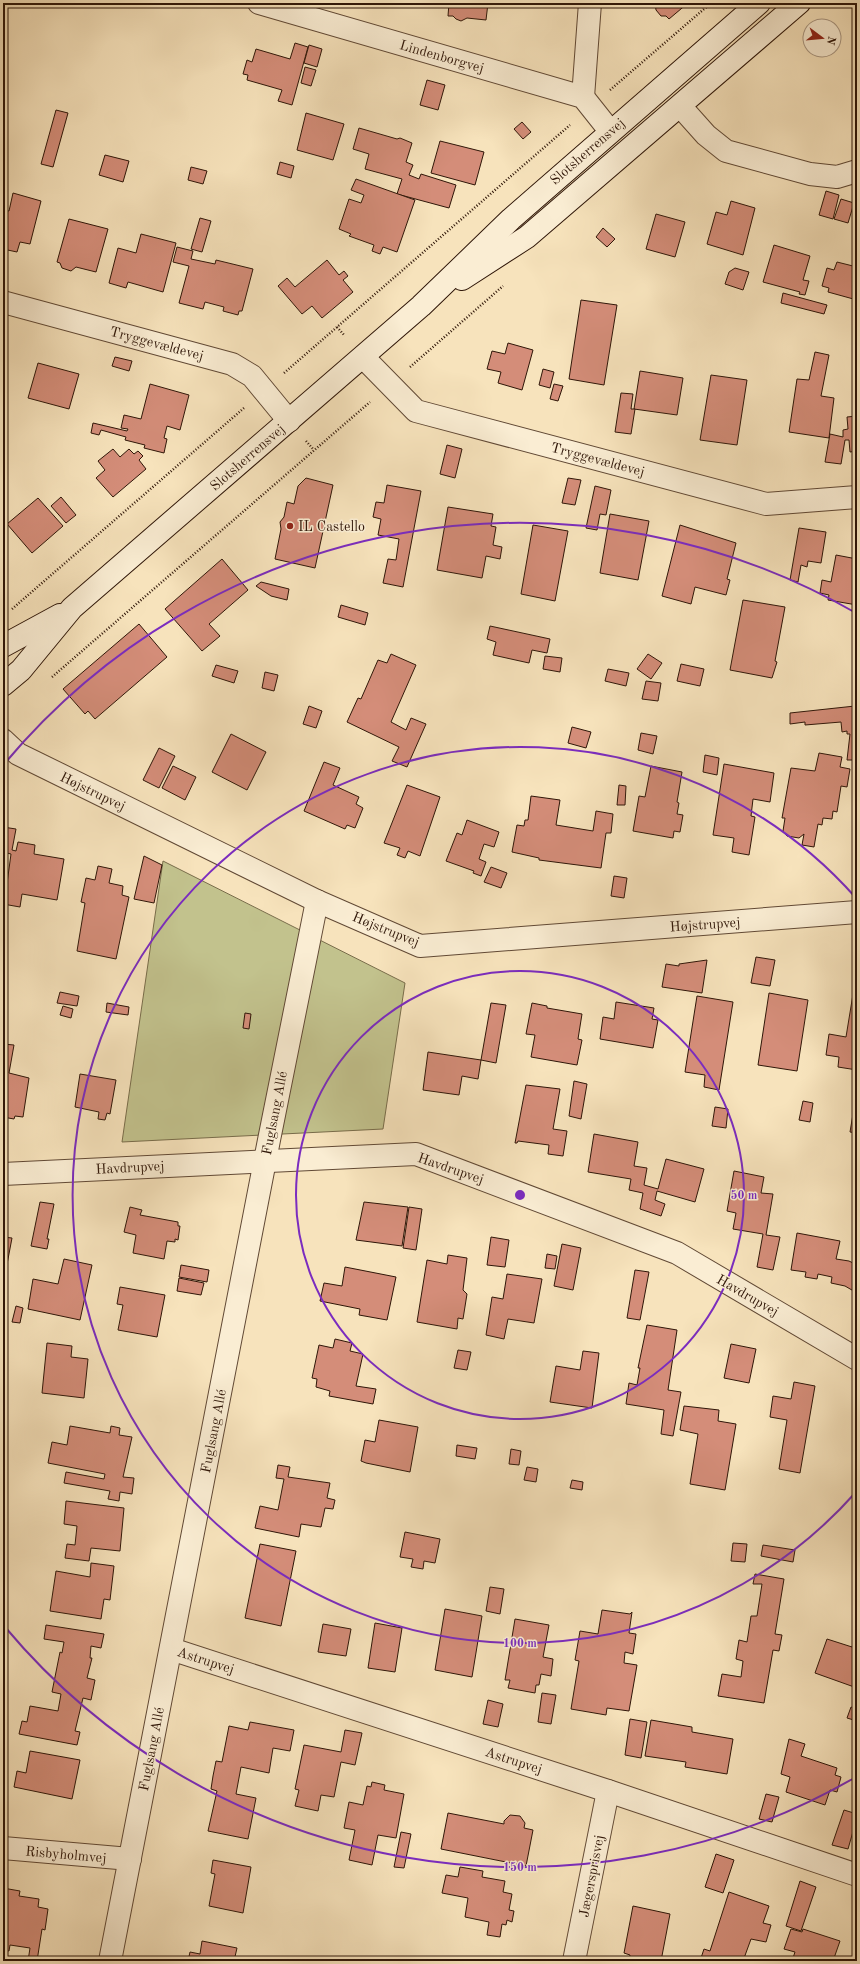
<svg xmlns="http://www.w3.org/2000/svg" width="860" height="1964" font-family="'Old Standard TT',serif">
  <rect width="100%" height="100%" fill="#f7e3bc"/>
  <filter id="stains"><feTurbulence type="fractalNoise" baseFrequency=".005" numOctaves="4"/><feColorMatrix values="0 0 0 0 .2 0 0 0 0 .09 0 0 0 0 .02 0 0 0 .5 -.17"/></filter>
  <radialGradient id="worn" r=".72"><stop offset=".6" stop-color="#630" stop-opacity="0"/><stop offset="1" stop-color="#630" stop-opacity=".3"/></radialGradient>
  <polygon fill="#c2c28d" stroke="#786c4a" points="163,861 405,983 383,1129 122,1142"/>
  <g fill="#d48d79" stroke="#2f1608">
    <polygon points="449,3 488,3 486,20 467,18 461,21 456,19 453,16 448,16"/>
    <polygon points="655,3 688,3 669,19 666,16 661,16 656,10"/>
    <polygon points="295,43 308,47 292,105 278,101 282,90 247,80 248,75 243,74 247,60 252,62 256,49 290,59"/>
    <polygon points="309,45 322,49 317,67 304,63"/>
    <polygon points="305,67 316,70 311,86 301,83"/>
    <polygon points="427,80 445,85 438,110 420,105"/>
    <polygon points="56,110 68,113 53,167 41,164"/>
    <polygon points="306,113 344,124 333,160 297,150"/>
    <polygon points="522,122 531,132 523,139 514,129"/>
    <polygon points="359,128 397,139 400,138 412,143 406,162 413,165 409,175 419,179 421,174 456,185 449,208 397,194 402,179 365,169 369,154 353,149"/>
    <polygon points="440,141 484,152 475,185 431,173"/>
    <polygon points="105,155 129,161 123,182 99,175"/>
    <polygon points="280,162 294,166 291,178 277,174"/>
    <polygon points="191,167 207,171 203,184 188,180"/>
    <polygon points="356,179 415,200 397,252 383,247 380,254 372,251 374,245 349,236 351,234 339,229 349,199 361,203 364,195 351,190"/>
    <polygon points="826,191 839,195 833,219 819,215"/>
    <polygon points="13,193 41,201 30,244 20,242 17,252 3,249 3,210 9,211"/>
    <polygon points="841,199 854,203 848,223 834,219"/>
    <polygon points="731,201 755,208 743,255 707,244 716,212 727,215"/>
    <polygon points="656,214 685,222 675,257 646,249"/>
    <polygon points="200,218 211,221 202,252 191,249"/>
    <polygon points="69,219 108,229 96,272 76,267 71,271 62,268 60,263 57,262"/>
    <polygon points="603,228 615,239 607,247 596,237"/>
    <polygon points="141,234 176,243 163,292 128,282 126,288 109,283 118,248 136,253"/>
    <polygon points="774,245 810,256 803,280 809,281 805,295 799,294 800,292 763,282"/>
    <polygon points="177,247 193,251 191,259 215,264 216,260 253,269 242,311 239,311 238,315 223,311 224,307 205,302 203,309 179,303 189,266 173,262"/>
    <polygon points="857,253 857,300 828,292 829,288 822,286 827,268 834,270 837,262 853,266"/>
    <polygon points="327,260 339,275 344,271 348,276 343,280 353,292 322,318 312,306 302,314 278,286 287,278 295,287"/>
    <polygon points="735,268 749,272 743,290 725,284 729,272"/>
    <polygon points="783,293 827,305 824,314 781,303"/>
    <polygon points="581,300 617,305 604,385 569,379"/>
    <polygon points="508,343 533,350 522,390 498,383 501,372 487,369 492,351 505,354"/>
    <polygon points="815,352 829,355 821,396 834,398 829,438 789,432 797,379 809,380"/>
    <polygon points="115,357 132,361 129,371 112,366"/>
    <polygon points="38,363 79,374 69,409 28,398"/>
    <polygon points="543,369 554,372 550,388 539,385"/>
    <polygon points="640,371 683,378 677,415 634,409"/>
    <polygon points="711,375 747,380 737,445 700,440"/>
    <polygon points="150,384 189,395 180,430 167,426 164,438 167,439 164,453 144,448 145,445 125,440 126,437 101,430 99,435 91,433 93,423 127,431 128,429 121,428 124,415 141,419"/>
    <polygon points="554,384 563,386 558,401 550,399"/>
    <polygon points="621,393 633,394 631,409 635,409 631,434 615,432"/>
    <polygon points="857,416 857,451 850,452 849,440 845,440 841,464 825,462 830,434 843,437 843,430 848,429 847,417"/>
    <polygon points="447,445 462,449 455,478 440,474"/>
    <polygon points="113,449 120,457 129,449 134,454 138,451 143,456 139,460 146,469 113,497 96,478 105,470 98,461"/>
    <polygon points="306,478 333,485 315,568 275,559 281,529 280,522 284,517 287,502 294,504 298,486"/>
    <polygon points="568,478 581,480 575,505 562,503"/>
    <polygon points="387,485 421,491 403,587 383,583 388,559 396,560 399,539 378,535 381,519 373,517 376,502 384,503"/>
    <polygon points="595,486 611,490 606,515 600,514 597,530 586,528"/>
    <polygon points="61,497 76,515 66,523 51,506"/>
    <polygon points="38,498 63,526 32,553 7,524"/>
    <polygon points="448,507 493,514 491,526 496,527 493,545 502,547 500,559 486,556 482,578 437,570"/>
    <polygon points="610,514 649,521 638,580 600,573"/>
    <polygon points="533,525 568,531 555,601 521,594"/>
    <polygon points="680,525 736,543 727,579 730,580 726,595 695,587 691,604 662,596"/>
    <polygon points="799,528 826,532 821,563 808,561 807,567 801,565 798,582 790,580"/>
    <polygon points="836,555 857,559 857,605 828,600 829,595 820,593 822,580 831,582"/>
    <polygon points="222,559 248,590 209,624 220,636 202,651 165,609"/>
    <polygon points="261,582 289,589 287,600 271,596 256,586"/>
    <polygon points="743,600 785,607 775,661 777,662 772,678 730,670"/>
    <polygon points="341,605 368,613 365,625 338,617"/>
    <polygon points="139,624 167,657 95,719 88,711 85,714 63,689"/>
    <polygon points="490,626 550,639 547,653 532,650 529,663 493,655 496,642 487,639"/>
    <polygon points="391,654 416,665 391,722 406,730 411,718 426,724 407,767 392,761 399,747 347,722 358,698 361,699 378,660 387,663"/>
    <polygon points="648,654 662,663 651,679 637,669"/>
    <polygon points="545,656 562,658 560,672 543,669"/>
    <polygon points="681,664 704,669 700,686 677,681"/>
    <polygon points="216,665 238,671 234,683 212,676"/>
    <polygon points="608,669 629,673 626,686 605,681"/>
    <polygon points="265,672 278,675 274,691 262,688"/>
    <polygon points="646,681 661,683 658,701 642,699"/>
    <polygon points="309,706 322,711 316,728 303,724"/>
    <polygon points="855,706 857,728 853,760 847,760 850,734 847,734 847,731 842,732 841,722 805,725 805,722 790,724 790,713"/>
    <polygon points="572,727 591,732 586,748 568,743"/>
    <polygon points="641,733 657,736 653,754 638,750"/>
    <polygon points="231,734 266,752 247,790 212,772"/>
    <polygon points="159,748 175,756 159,788 143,780"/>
    <polygon points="819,753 842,757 840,767 850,769 847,787 841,786 837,812 833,811 832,819 823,818 822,825 818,824 814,847 802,845 804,834 799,838 787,836 783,831 785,818 782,818 791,768 815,771"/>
    <polygon points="705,755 719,758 717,775 703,772"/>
    <polygon points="324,762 340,768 333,785 359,797 356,804 363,808 355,828 347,825 345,829 304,811"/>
    <polygon points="724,764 774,773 770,802 753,799 751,816 755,817 749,855 732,852 734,838 713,835"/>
    <polygon points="173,766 196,777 185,800 162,788"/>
    <polygon points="651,766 682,772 677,802 679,803 677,814 683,815 680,832 674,831 673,838 633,831 639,796 645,797"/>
    <polygon points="407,785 440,797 420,856 408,851 405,858 397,855 400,848 384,843"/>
    <polygon points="619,785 626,786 625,805 617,805"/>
    <polygon points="531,796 560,800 556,825 593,831 596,811 613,814 611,833 606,833 601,868 539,860 539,858 512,852 517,825 524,826 525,820 528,820"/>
    <polygon points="467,820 499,832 494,847 484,844 479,859 486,862 481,876 473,873 474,871 446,861 457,833 462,835"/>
    <polygon points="3,827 16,829 12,850 16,851 18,842 35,845 34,854 64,859 57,900 22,894 20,907 3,904 3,890 6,891 11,854 3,852"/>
    <polygon points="144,856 162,865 154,903 134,899"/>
    <polygon points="98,866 112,869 109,883 123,886 122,895 129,897 116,959 77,951 85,903 81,902 86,878 95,880"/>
    <polygon points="491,867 507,873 501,888 484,882"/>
    <polygon points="614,876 627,878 624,898 611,896"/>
    <polygon points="756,957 775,960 770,986 751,983"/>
    <polygon points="707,960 702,993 662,987 666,964 679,966 679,964"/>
    <polygon points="855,982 857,982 857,1070 838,1067 839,1057 826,1055 829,1034 846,1037"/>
    <polygon points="60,992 79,996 77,1006 57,1003"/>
    <polygon points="769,993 808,1000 797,1071 758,1065"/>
    <polygon points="697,996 733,1002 719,1090 704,1087 705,1075 685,1072"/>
    <polygon points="616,1002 654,1008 652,1019 658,1020 653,1048 600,1039 603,1017 614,1019"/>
    <polygon points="107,1003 129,1007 128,1015 106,1012"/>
    <polygon points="491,1003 506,1005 496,1063 481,1060"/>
    <polygon points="532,1003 547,1006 547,1008 582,1014 578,1039 582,1040 577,1065 531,1057 535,1035 526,1034"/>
    <polygon points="63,1006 73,1009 71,1018 60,1015"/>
    <polygon points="245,1013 251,1014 249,1029 243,1028"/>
    <polygon points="3,1044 14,1045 9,1073 29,1078 23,1117 15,1116 14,1119 3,1117"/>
    <polygon points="428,1052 481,1060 478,1079 462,1076 459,1095 423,1090"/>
    <polygon points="80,1074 116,1080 110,1114 107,1113 105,1120 98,1119 99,1112 75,1107"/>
    <polygon points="574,1081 587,1084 581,1119 569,1116"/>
    <polygon points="526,1085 560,1089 553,1129 567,1131 563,1156 548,1154 549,1145 518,1141 517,1143 515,1143"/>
    <polygon points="803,1101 813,1103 810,1122 799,1120"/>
    <polygon points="715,1107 728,1109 726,1128 712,1126"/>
    <polygon points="854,1108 857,1109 857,1133 850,1132"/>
    <polygon points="594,1134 638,1142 634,1166 647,1168 644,1185 658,1189 666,1159 704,1169 695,1202 657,1191 655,1200 665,1204 661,1216 640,1209 643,1193 629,1190 631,1179 588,1172"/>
    <polygon points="734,1171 764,1177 761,1193 773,1194 766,1235 780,1237 773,1270 757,1267 763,1234 733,1229 736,1213 727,1211"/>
    <polygon points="40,1202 54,1204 47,1239 49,1239 47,1249 31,1246"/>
    <polygon points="364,1202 408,1207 402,1246 356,1240"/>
    <polygon points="130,1207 142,1210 140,1215 178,1222 178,1226 180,1226 178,1240 175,1239 175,1242 167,1241 164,1259 133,1253 136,1235 124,1232"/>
    <polygon points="409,1207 422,1209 416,1250 403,1248"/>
    <polygon points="797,1233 840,1241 836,1259 849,1261 857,1265 857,1293 845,1286 831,1283 832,1277 818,1274 817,1279 805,1277 806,1272 791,1270"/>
    <polygon points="3,1237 12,1238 4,1280 3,1280"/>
    <polygon points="491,1237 509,1240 505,1267 487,1265"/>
    <polygon points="562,1244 581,1248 573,1290 554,1286"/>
    <polygon points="547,1254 557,1256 555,1269 545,1268"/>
    <polygon points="448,1255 467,1258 463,1290 467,1294 463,1319 458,1318 457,1329 417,1322 427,1260 447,1264"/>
    <polygon points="64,1259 92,1265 80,1320 28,1309 33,1279 58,1284"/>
    <polygon points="181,1265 209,1270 207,1282 179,1277"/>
    <polygon points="345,1267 396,1277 387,1320 359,1315 360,1309 320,1301 324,1283 342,1286"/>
    <polygon points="635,1270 649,1272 640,1320 627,1318"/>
    <polygon points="507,1274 542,1279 534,1323 508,1319 504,1339 486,1335 492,1297 503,1299"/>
    <polygon points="179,1278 204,1283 201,1295 177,1291"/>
    <polygon points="120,1287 165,1295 157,1337 118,1330 123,1305 117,1304"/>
    <polygon points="16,1306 23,1308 20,1323 12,1322"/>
    <polygon points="647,1325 677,1330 668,1390 681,1392 673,1436 661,1434 664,1410 626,1404 629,1383 637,1385 640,1368 638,1368"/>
    <polygon points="335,1339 352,1343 350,1351 363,1354 356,1386 376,1389 373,1404 329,1396 330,1391 316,1387 317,1379 312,1378 319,1345 333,1348"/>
    <polygon points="47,1343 72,1346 71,1357 88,1359 84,1398 42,1393"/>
    <polygon points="731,1344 756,1349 749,1383 724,1378"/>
    <polygon points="458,1350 471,1352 467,1370 454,1368"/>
    <polygon points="583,1351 599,1353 592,1408 550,1402 556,1366 580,1370"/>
    <polygon points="794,1382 815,1386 800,1473 779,1469 787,1420 770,1417 773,1396 791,1399"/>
    <polygon points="684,1406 719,1410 718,1421 736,1424 725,1490 690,1484 698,1434 680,1430"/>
    <polygon points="379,1420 418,1427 410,1472 366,1463 361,1461 365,1440 375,1442"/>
    <polygon points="70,1426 110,1433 111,1426 120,1428 119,1435 132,1437 123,1477 134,1478 132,1494 120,1492 119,1501 108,1499 110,1491 64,1483 66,1472 104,1479 105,1474 48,1463 52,1442 67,1445"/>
    <polygon points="457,1445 477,1448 475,1459 456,1456"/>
    <polygon points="511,1449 521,1451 519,1465 509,1464"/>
    <polygon points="278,1465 290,1467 288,1477 330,1483 327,1498 335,1500 333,1509 325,1508 321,1527 301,1524 299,1537 255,1528 260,1506 278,1510 284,1479 276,1478"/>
    <polygon points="527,1467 538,1469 536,1482 524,1480"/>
    <polygon points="572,1480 583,1482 582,1490 570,1488"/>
    <polygon points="66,1501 124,1508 120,1551 91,1548 89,1561 65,1558 67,1544 75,1545 77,1526 64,1524"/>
    <polygon points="405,1532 440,1539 435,1563 424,1561 423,1569 411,1567 413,1559 400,1557"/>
    <polygon points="733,1543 747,1544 745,1562 731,1561"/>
    <polygon points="260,1544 296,1551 281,1626 245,1618"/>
    <polygon points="763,1545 795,1550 793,1562 761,1556"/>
    <polygon points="91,1563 114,1566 110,1600 104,1599 101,1619 50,1611 56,1571 90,1577"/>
    <polygon points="755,1574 784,1579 775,1634 782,1635 779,1651 773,1650 764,1703 718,1696 722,1674 741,1677 743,1661 736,1659 739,1640 747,1642 751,1616 757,1616 762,1584 753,1584"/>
    <polygon points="490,1587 504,1589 500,1614 486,1611"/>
    <polygon points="445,1609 482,1616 472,1677 435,1670"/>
    <polygon points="602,1610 630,1614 632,1612 629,1633 636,1634 633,1654 625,1652 624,1663 637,1665 629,1711 607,1708 606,1715 571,1709 579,1661 575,1660 580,1631 598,1634"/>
    <polygon points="515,1619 549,1625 543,1657 553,1659 551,1676 541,1674 539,1685 536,1685 535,1693 508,1688 510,1680 505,1680"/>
    <polygon points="375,1623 402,1628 395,1672 368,1668"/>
    <polygon points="323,1624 351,1629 346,1656 318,1652"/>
    <polygon points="46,1625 104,1634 101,1648 91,1646 90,1658 92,1658 87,1678 95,1680 91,1700 83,1698 75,1731 80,1732 77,1745 19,1734 22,1721 27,1722 30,1706 58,1711 61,1694 52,1692 60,1652 62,1653 64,1642 44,1639"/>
    <polygon points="855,1637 857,1638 857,1688 815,1673 827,1639 852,1647"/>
    <polygon points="542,1693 556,1695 551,1724 538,1722"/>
    <polygon points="488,1700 503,1704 498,1727 483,1724"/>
    <polygon points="851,1707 857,1709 857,1721 847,1718"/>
    <polygon points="630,1719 647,1722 641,1758 625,1755"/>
    <polygon points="651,1720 692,1727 692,1732 733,1739 727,1774 685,1767 686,1762 645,1756"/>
    <polygon points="250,1722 294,1730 290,1751 273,1748 269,1773 241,1767 236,1794 256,1798 248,1839 208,1831 217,1791 211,1789 213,1776 216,1761 222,1762 229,1726 248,1730"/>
    <polygon points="345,1730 362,1733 355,1765 341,1762 334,1797 321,1795 318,1811 295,1806 299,1790 295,1789 304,1745 341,1752"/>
    <polygon points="789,1739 805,1744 801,1756 837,1768 835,1775 841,1777 837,1792 830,1790 825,1805 786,1792 790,1777 781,1774"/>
    <polygon points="30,1751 80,1760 72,1799 14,1787 17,1771 26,1773"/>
    <polygon points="372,1782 385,1785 384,1790 404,1794 396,1838 378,1835 372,1865 349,1860 355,1830 344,1828 349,1802 363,1805 367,1786 371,1787"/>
    <polygon points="766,1794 779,1797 772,1822 759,1819"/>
    <polygon points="844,1810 857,1814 857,1829 854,1828 848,1849 832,1845"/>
    <polygon points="448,1813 504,1824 504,1821 510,1815 520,1816 525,1823 524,1828 533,1830 526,1866 441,1849"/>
    <polygon points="401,1832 411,1834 404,1868 394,1867"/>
    <polygon points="716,1854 734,1860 723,1893 705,1887"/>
    <polygon points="213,1860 251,1867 243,1913 209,1906 215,1874 211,1873"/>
    <polygon points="460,1867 483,1871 482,1877 505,1881 503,1892 512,1894 509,1910 514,1911 512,1922 507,1920 506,1925 502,1924 500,1937 487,1935 489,1922 465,1917 468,1898 442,1893 446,1875 458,1877"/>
    <polygon points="800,1881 816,1887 801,1931 786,1926"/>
    <polygon points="3,1888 20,1891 19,1896 39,1899 38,1907 48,1909 45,1930 42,1929 37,1961 28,1961 30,1948 10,1945 9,1951 3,1950"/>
    <polygon points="729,1892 769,1906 763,1923 771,1925 766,1942 751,1939 743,1961 733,1959 732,1961 700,1961 704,1949 710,1951"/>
    <polygon points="633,1906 670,1914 661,1961 650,1958 649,1961 633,1961 629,1960 630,1955 624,1953"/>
    <polygon points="791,1929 802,1932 803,1929 840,1941 833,1961 792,1961 795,1952 784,1949"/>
    <polygon points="202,1941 237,1948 234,1961 188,1961 190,1952 200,1954"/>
  </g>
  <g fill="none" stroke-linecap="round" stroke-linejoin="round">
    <defs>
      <g id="street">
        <polyline points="259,3 583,97 610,131"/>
        <polyline points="583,97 590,3"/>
        <polyline points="681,107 706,135 726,151 810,174 837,177 857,171"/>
        <polyline points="3,302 232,364 252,376 289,421"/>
        <polyline points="363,357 416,411 766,504 857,497"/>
        <polyline points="3,740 18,754 317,901 420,946 857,912"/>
        <polyline points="3,1174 416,1154 677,1253 857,1359"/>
        <polyline points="171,1649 608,1791 857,1875"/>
        <polyline points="3,1848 130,1859"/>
        <polyline points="110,1961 269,1140 317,901"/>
        <polyline points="574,1961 608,1791"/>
      </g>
      <g id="secondary">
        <polyline points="462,279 527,237 799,3"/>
        <polyline points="3,646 60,615"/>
        <polyline points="3,685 21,670 72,608 421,306 511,219 759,3"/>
      </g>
    </defs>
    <use href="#street" stroke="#614935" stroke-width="24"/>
    <use href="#secondary" stroke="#2f1608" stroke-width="24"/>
    <g stroke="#2f1608" stroke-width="2.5" stroke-dasharray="1 2" stroke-linecap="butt">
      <polyline points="826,7 830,3"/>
      <polyline points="610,90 711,3"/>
      <polyline points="337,327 345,336"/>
      <polyline points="410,367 503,286"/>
      <polyline points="284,373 570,125"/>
      <polyline points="306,441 314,450"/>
      <polyline points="12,609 244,408"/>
      <polyline points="52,677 370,402"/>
    </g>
    <use href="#street" stroke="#faedd3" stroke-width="22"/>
    <use href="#secondary" stroke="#faedd3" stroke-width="22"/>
  </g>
  <g fill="none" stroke="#7b2cbf" stroke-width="2">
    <circle cx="520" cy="1195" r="224"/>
    <path d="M856 1492A448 448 0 1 1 856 898"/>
    <path d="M856 1777A672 672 0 0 1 5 1627M5 763A672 672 0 0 1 856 613"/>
  </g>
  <circle fill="#8f2418" stroke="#faedd3" stroke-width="1.5" cx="290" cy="526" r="4"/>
  <g text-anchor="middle" stroke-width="3" stroke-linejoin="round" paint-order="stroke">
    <g font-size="14" fill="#2f1608" stroke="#faedd3">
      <text transform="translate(442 56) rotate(16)" y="5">Lindenborgvej</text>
      <text transform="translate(587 151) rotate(-41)" y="5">Slotsherrensvej</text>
      <text transform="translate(157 343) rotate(15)" y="5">Tryggevældevej</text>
      <text transform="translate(247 457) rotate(-41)" y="5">Slotsherrensvej</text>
      <text transform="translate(598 459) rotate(15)" y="5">Tryggevældevej</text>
      <text transform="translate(93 791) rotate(26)" y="5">Højstrupvej</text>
      <text transform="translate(705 924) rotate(-4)" y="5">Højstrupvej</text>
      <text transform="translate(386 929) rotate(22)" y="5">Højstrupvej</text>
      <text transform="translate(274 1113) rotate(-79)" y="5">Fuglsang Allé</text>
      <text transform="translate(130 1167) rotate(-3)" y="5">Havdrupvej</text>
      <text transform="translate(451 1168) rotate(19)" y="5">Havdrupvej</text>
      <text transform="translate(748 1295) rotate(30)" y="5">Havdrupvej</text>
      <text transform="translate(213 1431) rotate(-79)" y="5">Fuglsang Allé</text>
      <text transform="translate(206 1660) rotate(18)" y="5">Astrupvej</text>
      <text transform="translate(151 1749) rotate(-79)" y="5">Fuglsang Allé</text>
      <text transform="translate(514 1760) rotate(18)" y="5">Astrupvej</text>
      <text transform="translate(66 1854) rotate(5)" y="5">Risbyholmvej</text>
      <text transform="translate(591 1876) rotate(-79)" y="5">Jægersprisvej</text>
    </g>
    <g font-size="14" fill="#2f1608" stroke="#faedd3" text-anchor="start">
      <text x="298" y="531">IL Castello</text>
    </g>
  </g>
  <circle cx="520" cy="1195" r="6" fill="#7b2cbf" stroke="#faedd3" stroke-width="2"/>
  <g font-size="12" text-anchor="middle" font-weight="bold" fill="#7b2cbf" stroke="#faedd3" stroke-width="3" stroke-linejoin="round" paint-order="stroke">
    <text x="744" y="1199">50 m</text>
    <text x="520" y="1647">100 m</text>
    <text x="520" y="1871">150 m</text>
  </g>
  <rect width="860" height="1964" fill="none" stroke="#f7e3bc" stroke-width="16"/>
  <rect x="4" y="4" width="852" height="1956" fill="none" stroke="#2f1608" stroke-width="2"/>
  <rect x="8" y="8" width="844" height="1948" fill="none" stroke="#2f1608"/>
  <g transform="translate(822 38) rotate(106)"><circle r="19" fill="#faedd3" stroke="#a99782"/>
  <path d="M0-3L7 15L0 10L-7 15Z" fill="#8f2418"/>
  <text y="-6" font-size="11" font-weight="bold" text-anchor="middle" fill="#2f1608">N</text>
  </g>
  <rect width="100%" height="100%" filter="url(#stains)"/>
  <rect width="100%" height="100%" fill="url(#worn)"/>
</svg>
